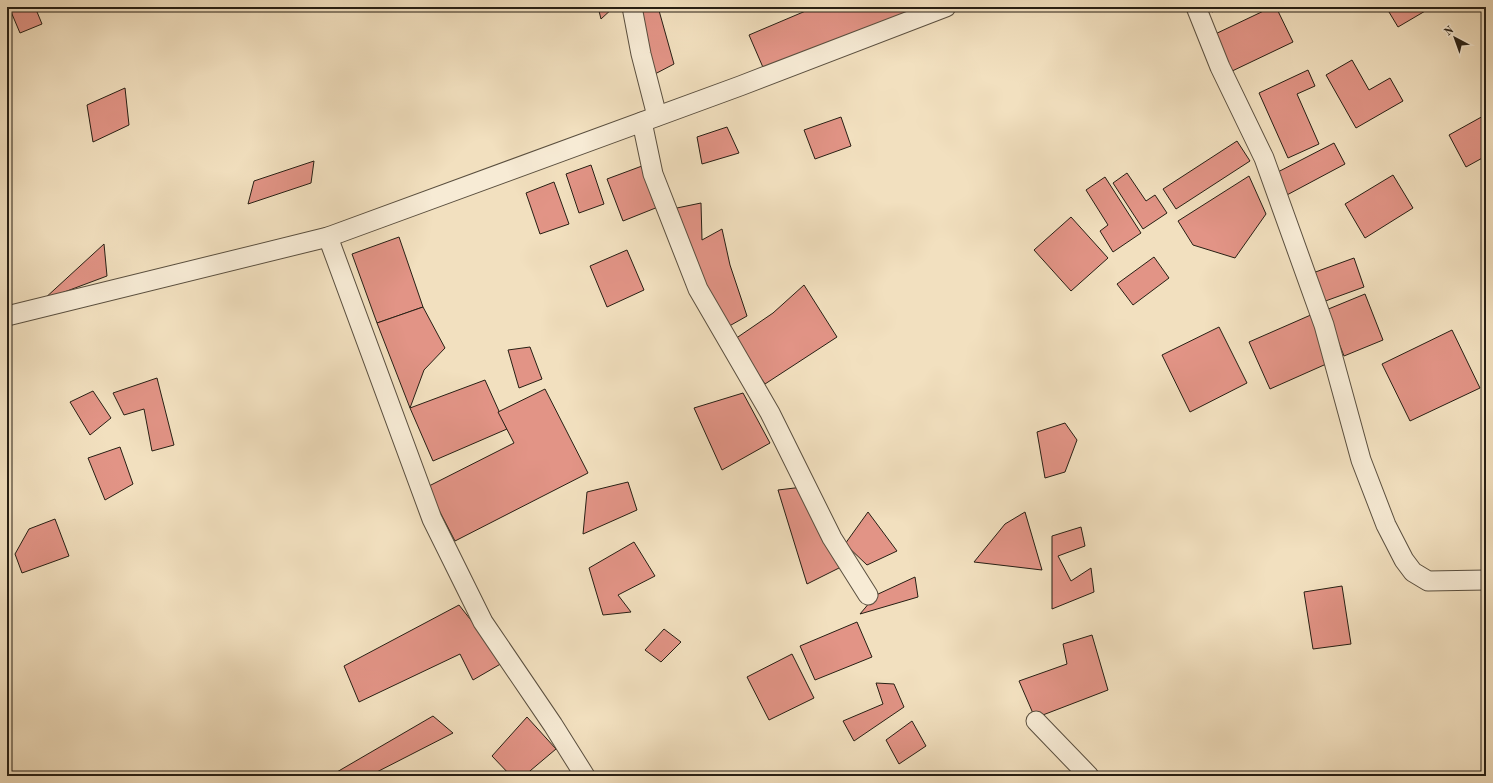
<svg xmlns="http://www.w3.org/2000/svg" width="1493" height="783" font-family="'Old Standard TT',serif">
  <rect width="100%" height="100%" fill="#f2e0bf"/>
  <filter id="stains"><feTurbulence type="fractalNoise" baseFrequency=".005" numOctaves="4"/><feColorMatrix values="0 0 0 0 .2 0 0 0 0 .09 0 0 0 0 .02 0 0 0 .5 -.17"/></filter>
  <radialGradient id="worn" r=".72"><stop offset=".6" stop-color="#630" stop-opacity="0"/><stop offset="1" stop-color="#630" stop-opacity=".3"/></radialGradient>
  <g fill="#e29486" stroke="#271f14">
    <polygon points="9,7 35,7 42,24 20,33"/>
    <polygon points="598,7 614,7 601,19"/>
    <polygon points="636,7 658,7 674,64 653,75"/>
    <polygon points="815,7 918,7 765,72 749,35"/>
    <polygon points="1210,7 1222,7 1212,12"/>
    <polygon points="1272,7 1276,7 1293,42 1228,73 1211,36"/>
    <polygon points="1386,7 1432,7 1398,27"/>
    <polygon points="1352,60 1369,90 1390,78 1403,101 1356,128 1326,75"/>
    <polygon points="1308,70 1315,86 1297,94 1319,144 1288,158 1259,93"/>
    <polygon points="125,88 129,125 93,142 87,105"/>
    <polygon points="1485,115 1486,156 1466,167 1449,135"/>
    <polygon points="841,117 851,146 815,159 804,130"/>
    <polygon points="727,127 739,153 702,164 697,137"/>
    <polygon points="1237,141 1250,161 1176,209 1163,189"/>
    <polygon points="1334,143 1345,164 1285,196 1274,174"/>
    <polygon points="314,161 311,183 248,204 254,181"/>
    <polygon points="591,165 604,204 579,213 566,174"/>
    <polygon points="642,166 658,207 623,221 607,179"/>
    <polygon points="1127,173 1146,201 1155,195 1167,213 1143,229 1113,183"/>
    <polygon points="1393,175 1413,208 1365,238 1345,204"/>
    <polygon points="1249,176 1266,214 1235,258 1193,245 1178,221"/>
    <polygon points="1105,177 1141,233 1113,252 1100,231 1108,225 1086,190"/>
    <polygon points="554,182 569,224 540,234 526,193"/>
    <polygon points="701,203 702,240 722,229 730,265 747,316 724,329 672,209"/>
    <polygon points="1071,217 1108,258 1071,291 1034,250"/>
    <polygon points="399,237 423,307 377,323 352,254"/>
    <polygon points="104,244 107,276 43,300"/>
    <polygon points="627,250 644,290 607,307 590,266"/>
    <polygon points="1154,257 1169,278 1133,305 1117,284"/>
    <polygon points="1354,258 1364,287 1320,303 1310,274"/>
    <polygon points="804,285 837,337 765,384 735,339 773,313"/>
    <polygon points="1365,294 1383,340 1344,356 1326,310"/>
    <polygon points="423,307 445,348 424,370 410,408 377,323"/>
    <polygon points="1313,314 1333,361 1270,389 1249,342"/>
    <polygon points="1219,327 1247,383 1190,412 1162,355"/>
    <polygon points="1452,330 1480,388 1410,421 1382,364"/>
    <polygon points="530,347 542,379 519,388 508,350"/>
    <polygon points="157,378 174,445 152,451 144,409 124,415 113,393"/>
    <polygon points="485,380 507,429 433,461 410,408"/>
    <polygon points="545,389 588,473 455,541 427,487 514,443 498,412"/>
    <polygon points="93,391 111,418 90,435 70,402"/>
    <polygon points="743,393 770,443 722,470 694,408"/>
    <polygon points="1065,423 1077,440 1065,472 1045,478 1037,432"/>
    <polygon points="120,447 133,484 105,500 88,458"/>
    <polygon points="628,482 637,510 583,534 587,492"/>
    <polygon points="803,487 845,565 807,584 778,490"/>
    <polygon points="868,512 897,551 867,565 845,544"/>
    <polygon points="1025,512 1042,570 974,562 1005,524"/>
    <polygon points="55,519 69,556 22,573 15,554 29,529"/>
    <polygon points="1081,527 1085,546 1058,556 1071,581 1091,568 1094,592 1052,609 1052,536"/>
    <polygon points="634,542 655,576 618,595 631,612 603,615 589,568"/>
    <polygon points="915,577 918,597 860,614 876,595"/>
    <polygon points="1342,586 1351,644 1313,649 1304,592"/>
    <polygon points="459,605 504,662 473,680 460,654 359,702 344,666"/>
    <polygon points="857,622 872,657 815,680 800,646"/>
    <polygon points="664,629 681,642 661,662 645,650"/>
    <polygon points="1092,635 1108,690 1035,718 1019,681 1067,664 1063,644"/>
    <polygon points="792,654 814,698 769,720 747,677"/>
    <polygon points="876,683 894,684 904,707 854,741 843,721 883,704"/>
    <polygon points="433,716 453,733 369,776 330,776"/>
    <polygon points="527,717 556,749 524,776 511,776 492,756"/>
    <polygon points="912,721 926,746 899,764 886,740"/>
  </g>
  <g fill="none" stroke-linecap="round" stroke-linejoin="round">
    <defs>
      <g id="minor">
        <polyline points="632,7 641,54 657,116"/>
        <polyline points="1196,7 1220,67 1264,158 1324,325 1361,460 1386,525 1404,560 1413,572 1428,581 1486,580"/>
        <polyline points="642,122 653,174 698,289 770,413 832,538 868,595"/>
        <polyline points="328,237 432,519 483,622 553,725 585,776"/>
        <polyline points="7,316 328,237 740,86 946,7"/>
        <polyline points="1036,721 1089,776"/>
      </g>
    </defs>
    <use href="#minor" stroke="#5a4f3f" stroke-width="21"/>
    <use href="#minor" stroke="#f7ebd5" stroke-width="19"/>
  </g>
  <rect width="1493" height="783" fill="none" stroke="#f2e0bf" stroke-width="24"/>
  <rect x="8" y="8" width="1477" height="767" fill="none" stroke="#271f14" stroke-width="2"/>
  <rect x="12" y="12" width="1469" height="759" fill="none" stroke="#271f14"/>
  <g transform="translate(1455 38) rotate(319)" stroke="#f7ebd5" stroke-width="3" paint-order="stroke">
  <path d="M0-3L7 15L0 10L-7 15Z" fill="#271f14"/>
  <text y="-6" font-size="11" font-weight="bold" text-anchor="middle" fill="#271f14">N</text>
  </g>
  <rect width="100%" height="100%" filter="url(#stains)"/>
  <rect width="100%" height="100%" fill="url(#worn)"/>
</svg>
